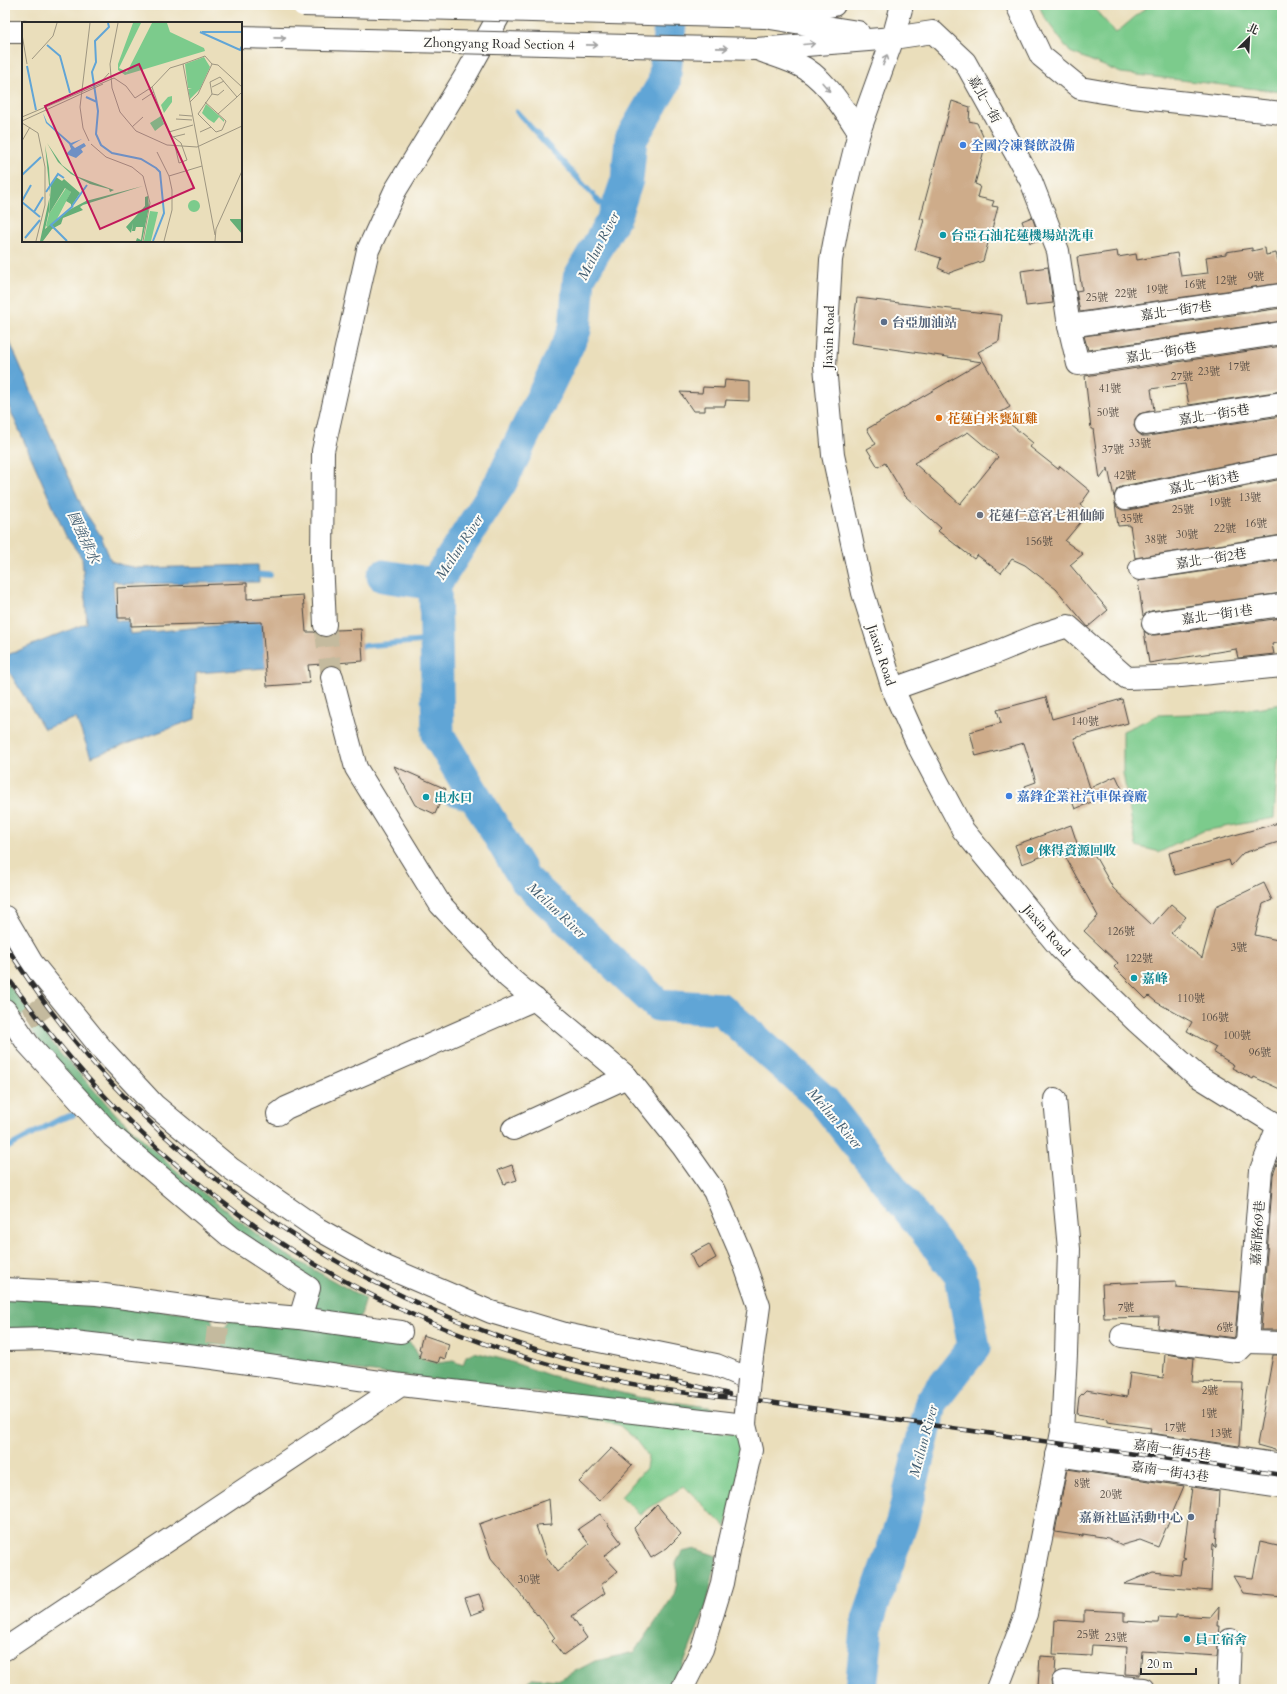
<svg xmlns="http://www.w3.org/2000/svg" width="1287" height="1694" font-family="Cardo,'Noto Serif TC',serif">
  <rect width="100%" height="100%" fill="#fdfcf7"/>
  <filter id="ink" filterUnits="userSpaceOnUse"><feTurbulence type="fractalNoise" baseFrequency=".025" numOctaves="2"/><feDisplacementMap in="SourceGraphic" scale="8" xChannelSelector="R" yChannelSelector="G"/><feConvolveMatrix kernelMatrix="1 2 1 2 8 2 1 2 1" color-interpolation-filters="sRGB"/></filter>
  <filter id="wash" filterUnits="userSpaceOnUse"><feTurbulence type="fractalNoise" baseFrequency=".012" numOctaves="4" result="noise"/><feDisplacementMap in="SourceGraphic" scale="16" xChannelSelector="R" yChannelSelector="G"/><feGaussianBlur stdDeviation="0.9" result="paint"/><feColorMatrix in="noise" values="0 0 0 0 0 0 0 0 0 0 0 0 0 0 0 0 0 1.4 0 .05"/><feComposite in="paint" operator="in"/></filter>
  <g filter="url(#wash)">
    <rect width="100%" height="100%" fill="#eadebb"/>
    <g fill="#7ccb8c" stroke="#547b5c">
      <polygon points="1039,5 1091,5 1116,33 1149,5 1282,5 1282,92 1121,73 1070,52 1044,17"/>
      <polygon points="1282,704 1274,818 1203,831 1160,852 1136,846 1123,773 1123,731 1158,715 1222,713"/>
      <polygon points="539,1407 740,1435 745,1446 726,1528 684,1486 640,1514 621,1497 646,1468 648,1456 634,1438 619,1425"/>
    </g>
    <g fill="#65af78" stroke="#486d52">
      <polygon points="5,980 58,1050 116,1114 189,1182 275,1248 366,1299 359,1321 313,1316 312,1296 172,1182 56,1067 30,1028 31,1023 24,1014 21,1015 5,1002"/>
      <polygon points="5,1294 211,1315 213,1327 225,1328 231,1318 405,1339 415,1348 419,1357 438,1363 453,1361 463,1365 466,1356 474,1352 506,1360 549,1375 638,1397 715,1408 712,1415 224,1353 223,1345 211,1344 206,1352 5,1333"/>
      <polygon points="696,1549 717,1556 707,1604 674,1689 521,1689 532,1678 558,1680 595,1661 635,1652 674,1595 677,1583 676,1563 682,1552"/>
    </g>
    <polygon fill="#61a5d6" stroke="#466880" points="5,331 83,509 101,536 111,561 122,565 138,568 258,565 259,582 123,584 113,580 116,621 128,621 130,634 262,621 266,668 196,673 195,719 91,757 76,718 44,729 5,665 5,656 87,623 82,558 66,536 5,398"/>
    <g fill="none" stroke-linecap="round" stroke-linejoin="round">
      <g stroke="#61a5d6" stroke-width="5.5">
        <polyline points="517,112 614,218"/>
        <polyline points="252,574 270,575"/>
        <polyline points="362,646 436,640"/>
        <polyline points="442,799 486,815"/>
        <polyline points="5,1149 60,1119 73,1115"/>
      </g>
      <g stroke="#61a5d6" stroke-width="33">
        <polyline points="672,5 664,83 631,139 627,180 614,218 579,278 575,330 501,482 435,584 438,735 525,879 658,1005 721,1009 823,1100 961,1276 974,1347 932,1401 902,1522 868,1620 861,1689"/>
        <polyline points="383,576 435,584"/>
      </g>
    </g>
    <g id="blocks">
      <g fill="#ceac8a" fill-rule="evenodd">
        <polygon points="952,101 970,107 969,121 977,123 986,143 975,184 980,186 977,197 994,201 992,206 998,207 983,261 949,273 938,268 941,258 915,250 924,220 920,219"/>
        <polygon points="1032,217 1040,239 1030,243 1022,221"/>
        <polygon points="1252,248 1252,251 1265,248 1266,255 1276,253 1278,261 1282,260 1282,283 1080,312 1076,291 1082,290 1077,257 1117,251 1118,257 1136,254 1137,260 1177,253 1181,276 1208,273 1206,257 1226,254 1226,252"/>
        <polygon points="1048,267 1053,303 1026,306 1021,271"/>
        <path d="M857 298 1002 315 999 341 978 352 1010 407 998 414 1033 443 1030 447 1058 469 1060 466 1090 491 1080 505 1089 512 1065 541 1083 554 1070 565 1108 610 1088 627 1056 589 1025 565 1012 559 1001 573 977 555 974 559 938 531 941 528 905 496 885 463 878 467 867 449 876 444 867 429 982 362 851 343ZM968 432 998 457 960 504 914 463Z"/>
        <polygon points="1282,308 1282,321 1088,350 1084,336"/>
        <polygon points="1282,346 1282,391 1189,405 1185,384 1151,389 1154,410 1139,414 1135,419 1134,426 1137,432 1142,436 1148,436 1282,416 1282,454 1123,486 1117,489 1114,497 1108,468 1100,479 1093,429 1091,429 1085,376"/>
        <polygon points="725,380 749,382 749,401 726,400 725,406 705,406 705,411 693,411 680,392 702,393 703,387 724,388"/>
        <polygon points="1282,479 1282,535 1135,558 1130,525 1118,526 1115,503 1117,507 1122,510 1129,510"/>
        <polygon points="1282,560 1282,593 1151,611 1143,616 1138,581"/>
        <polygon points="247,583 247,599 303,595 306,632 314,632 320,636 326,637 332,635 336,630 361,629 363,661 308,665 310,683 267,686 262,622 131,626 131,618 118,618 117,588"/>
        <polygon points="1282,618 1282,642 1272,644 1274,654 1238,658 1236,649 1149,663 1144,631 1149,635 1155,635"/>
        <polygon points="1046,697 1052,719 1122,699 1128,723 1074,738 1090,788 1116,776 1122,789 1075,809 1067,788 1030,799 1025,786 1036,782 1024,743 976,756 970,732 1001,723 997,710"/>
        <polygon points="394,766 446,789 435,814 415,805"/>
        <polygon points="1282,822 1282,841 1243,853 1231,866 1229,860 1175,875 1169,853"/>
        <polygon points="1071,825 1081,855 1091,849 1113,888 1152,925 1171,904 1186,917 1171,933 1202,958 1216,906 1264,883 1272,900 1263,904 1255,935 1282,941 1282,1090 1254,1077 1253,1079 1232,1068 1234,1065 1213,1052 1216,1047 1187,1031 1192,1022 1156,1002 1149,996 1146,999 1114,967 1118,963 1084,931 1098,916 1061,849 1022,864 1015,845"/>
        <polygon points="1277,1164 1282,1164 1282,1330 1261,1330 1273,1175"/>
        <polygon points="512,1165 517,1180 504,1184 498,1170"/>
        <polygon points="709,1244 716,1258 697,1269 690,1254"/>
        <polygon points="1176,1281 1176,1287 1239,1292 1235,1336 1234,1338 1158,1328 1159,1317 1104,1318 1102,1284"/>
        <polygon points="423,1335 449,1344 445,1359 440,1357 438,1363 419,1358 421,1350 419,1349"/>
        <polygon points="1165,1354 1194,1358 1192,1382 1243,1383 1239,1446 1150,1433 1151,1428 1107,1422 1107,1419 1077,1414 1079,1397 1086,1390 1127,1397 1130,1373 1163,1378"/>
        <polygon points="1273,1355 1282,1355 1282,1452 1257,1445"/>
        <polygon points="612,1448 632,1465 599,1501 579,1482"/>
        <polygon points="1067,1469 1184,1486 1158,1547 1140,1540 1122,1545 1108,1538 1083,1534 1083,1536 1055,1532"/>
        <polygon points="1192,1487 1219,1491 1216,1548 1213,1543 1212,1566 1211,1591 1124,1584 1153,1572 1180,1575 1182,1560 1186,1558 1183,1557"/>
        <polygon points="549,1499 551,1525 536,1526 547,1558 557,1572 589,1544 578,1529 600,1514 621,1542 604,1556 618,1571 601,1585 605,1593 572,1616 587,1638 563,1655 552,1641 555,1638 538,1614 537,1615 520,1593 491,1558 479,1524"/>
        <polygon points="657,1505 681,1534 667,1548 651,1558 634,1528"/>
        <polygon points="1260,1542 1282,1547 1282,1597 1243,1593 1233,1576 1253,1578"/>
        <polygon points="479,1594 485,1610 471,1615 465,1598"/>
        <polygon points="1219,1606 1218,1626 1220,1626 1217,1656 1142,1651 1140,1675 1125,1674 1127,1647 1092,1645 1091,1656 1053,1654 1055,1620 1084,1622 1084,1610 1124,1612 1124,1621 1155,1623 1158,1623 1159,1617 1175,1618 1175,1615 1210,1617"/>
        <polygon points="1040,1656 1056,1657 1055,1673 1051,1681 1052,1688 1038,1687"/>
      </g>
    </g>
  </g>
  <g filter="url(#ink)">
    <use href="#blocks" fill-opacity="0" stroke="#484641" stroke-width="1"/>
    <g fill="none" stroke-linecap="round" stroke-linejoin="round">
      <g stroke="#c4ba9e" stroke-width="22" stroke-dasharray="22 11" stroke-linecap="butt">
        <polyline points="325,625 332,677"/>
        <polyline points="28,1018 51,1002"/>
        <polyline points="216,1344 218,1327"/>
      </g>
      <defs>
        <g id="minor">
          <polyline points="1017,5 1041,56 1080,88 1132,97 1282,113"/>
          <polyline points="770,18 858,32"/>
          <polyline points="5,32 23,32"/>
          <polyline points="756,49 893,38 933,32 965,62 1031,181 1058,251 1069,326 1078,364 1282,333"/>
          <polyline points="1069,326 1282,295"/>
          <polyline points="1146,424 1282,403"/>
          <polyline points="1126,498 1282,466"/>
          <polyline points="1140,569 1282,547"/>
          <polyline points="1153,623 1282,605"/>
          <polyline points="325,625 322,560 323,451 368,250 395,191 466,75 505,5"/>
          <polyline points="893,689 992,654 1036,636 1068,626 1127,678 1181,676 1282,666"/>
          <polyline points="5,917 32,963 102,1049 154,1105 230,1168 318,1229 386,1267 491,1312 565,1334 716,1365 749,1379 759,1306 741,1254 714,1191 683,1147 627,1077 508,977 440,904 356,768 332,677"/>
          <polyline points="5,1010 28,1044 112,1136 231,1237 309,1288 300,1318 401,1332"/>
          <polyline points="278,1114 286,1108 535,999"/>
          <polyline points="513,1129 627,1077"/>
          <polyline points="5,1289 97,1294 220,1311 300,1318"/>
          <polyline points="1122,1336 1238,1351 1247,1342"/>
          <polyline points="5,1340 48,1339 213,1358 401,1385"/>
          <polyline points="1247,1342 1261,1170 1278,1126"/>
          <polyline points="1247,1342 1282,1343"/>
          <polyline points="1062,1432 1282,1465"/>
          <polyline points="1057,1455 1282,1487"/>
          <polyline points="5,1649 401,1385 745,1425"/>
          <polyline points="1063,1682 1143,1689"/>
          <polyline points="682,1689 702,1649 722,1583 728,1550 751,1450 745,1425 746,1412"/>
          <polyline points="997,1689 1026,1614 1062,1432 1066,1354 1069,1249 1055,1099"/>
          <polyline points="1228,1689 1230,1640"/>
        </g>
        <g id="major">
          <polyline points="902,5 893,38 859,132 842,201 831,260 825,366 833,455 863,593 893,689 919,747 963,830 1060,948 1137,1022 1196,1075 1282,1128"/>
          <polyline points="764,17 834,5"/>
          <path d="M756 49C770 54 784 58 797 64 824 76 843 108 859 132"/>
        </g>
      </defs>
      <use href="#minor" stroke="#484641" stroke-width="24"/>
      <use href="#major" stroke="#484641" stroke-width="24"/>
      <use href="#minor" stroke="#fff" stroke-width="22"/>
      <use href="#major" stroke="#fff" stroke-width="22"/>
      <defs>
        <g id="rail">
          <path d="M5 944C127 1140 317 1278 535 1349 577 1363 621 1370 664 1379 686 1383 707 1389 729 1394"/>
          <path d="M5 974C35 1014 64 1053 98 1089 271 1275 503 1382 755 1400L1282 1475"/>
        </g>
      </defs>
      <use href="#rail" stroke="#2b2b2b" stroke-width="4.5"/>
      <use href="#rail" stroke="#fdfcf7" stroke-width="3" stroke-dasharray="9" stroke-linecap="butt"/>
      <defs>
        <g id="minor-bridge">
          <polyline points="303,5 764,17"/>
          <polyline points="241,37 756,49"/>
          <polyline points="746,1412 749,1379"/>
        </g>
      </defs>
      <use href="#minor-bridge" stroke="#484641" stroke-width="24" stroke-linecap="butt"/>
      <use href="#minor-bridge" stroke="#fff" stroke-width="22"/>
    </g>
    <defs><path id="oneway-shaft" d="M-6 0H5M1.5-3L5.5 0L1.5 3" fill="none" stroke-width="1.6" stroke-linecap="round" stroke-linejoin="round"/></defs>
    <g stroke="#a0a0a0">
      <use href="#oneway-shaft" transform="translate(280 38) rotate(1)"/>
      <use href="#oneway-shaft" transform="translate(809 44) rotate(-5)"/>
      <use href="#oneway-shaft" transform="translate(592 45) rotate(1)"/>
      <use href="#oneway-shaft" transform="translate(722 48) rotate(1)"/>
      <use href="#oneway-shaft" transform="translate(885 60) rotate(-69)"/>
      <use href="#oneway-shaft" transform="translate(826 87) rotate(50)"/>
    </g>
  </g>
  <g fill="#3f7fe0" stroke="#fdfcf7" stroke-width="1.5">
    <circle cx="963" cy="145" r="4"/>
    <circle cx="1009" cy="796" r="4"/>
  </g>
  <g fill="#0f9aa8" stroke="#fdfcf7" stroke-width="1.5">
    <circle cx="943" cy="235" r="4"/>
    <circle cx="426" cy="797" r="4"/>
    <circle cx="1030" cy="850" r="4"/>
    <circle cx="1134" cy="978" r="4"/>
    <circle cx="1187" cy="1639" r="4"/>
  </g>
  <g fill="#5c6f8a" stroke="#fdfcf7" stroke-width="1.5">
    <circle cx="884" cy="322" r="4"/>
    <circle cx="1191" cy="1517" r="4"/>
  </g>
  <circle fill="#e8710a" stroke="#fdfcf7" stroke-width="1.5" cx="939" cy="418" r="4"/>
  <circle fill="#6b7280" stroke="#fdfcf7" stroke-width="1.5" cx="980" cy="515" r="4"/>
  <g text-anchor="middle" stroke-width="4" stroke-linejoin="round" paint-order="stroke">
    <g font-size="11" fill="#544b43">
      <text x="1256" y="280">9號</text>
      <text x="1226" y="284">12號</text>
      <text x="1195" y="288">16號</text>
      <text x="1157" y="293">19號</text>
      <text x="1126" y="297">22號</text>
      <text x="1097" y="301">25號</text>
      <text x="1239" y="370">17號</text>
      <text x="1209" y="375">23號</text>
      <text x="1182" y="380">27號</text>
      <text x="1110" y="392">41號</text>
      <text x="1108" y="416">50號</text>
      <text x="1140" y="447">33號</text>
      <text x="1113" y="453">37號</text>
      <text x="1125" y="479">42號</text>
      <text x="1250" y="501">13號</text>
      <text x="1220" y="506">19號</text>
      <text x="1183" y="513">25號</text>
      <text x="1132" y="522">35號</text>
      <text x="1256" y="527">16號</text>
      <text x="1225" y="532">22號</text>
      <text x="1187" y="538">30號</text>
      <text x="1156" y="543">38號</text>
      <text x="1039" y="545">156號</text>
      <text x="1085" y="725">140號</text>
      <text x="1121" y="935">126號</text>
      <text x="1239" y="951">3號</text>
      <text x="1139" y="962">122號</text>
      <text x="1191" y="1002">110號</text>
      <text x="1215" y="1021">106號</text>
      <text x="1237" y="1039">100號</text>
      <text x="1260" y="1056">96號</text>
      <text x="1126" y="1311">7號</text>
      <text x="1225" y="1331">6號</text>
      <text x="1210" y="1394">2號</text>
      <text x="1209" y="1417">1號</text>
      <text x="1175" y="1431">17號</text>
      <text x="1221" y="1437">13號</text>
      <text x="1082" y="1487">8號</text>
      <text x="1111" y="1498">20號</text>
      <text x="529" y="1583">30號</text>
      <text x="1088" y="1638">25號</text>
      <text x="1116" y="1641">23號</text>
    </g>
    <g font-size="13" fill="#2b2b2b" stroke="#fdfcf7">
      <text transform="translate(499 43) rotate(1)" y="5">Zhongyang Road Section 4</text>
      <text transform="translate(985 99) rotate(61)" y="5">嘉北一街</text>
      <text transform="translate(1176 310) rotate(-8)" y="5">嘉北一街7巷</text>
      <text transform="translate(828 337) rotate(-88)" y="5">Jiaxin Road</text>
      <text transform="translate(1161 352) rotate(-9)" y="5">嘉北一街6巷</text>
      <text transform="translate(1214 414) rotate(-9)" y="5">嘉北一街5巷</text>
      <text transform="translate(1204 482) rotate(-11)" y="5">嘉北一街3巷</text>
      <text transform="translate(1211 558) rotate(-9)" y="5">嘉北一街2巷</text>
      <text transform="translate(1217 614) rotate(-8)" y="5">嘉北一街1巷</text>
      <text transform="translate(882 655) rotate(72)" y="5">Jiaxin Road</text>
      <text transform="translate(1047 930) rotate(49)" y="5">Jiaxin Road</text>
      <text transform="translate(1257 1233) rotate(-86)" y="5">嘉新路69巷</text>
      <text transform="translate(1172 1449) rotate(8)" y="5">嘉南一街45巷</text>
      <text transform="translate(1170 1471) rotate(8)" y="5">嘉南一街43巷</text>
    </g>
    <g font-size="13" font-weight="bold" fill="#366cbe" stroke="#fdfcf7" text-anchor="start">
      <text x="971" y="150">全國冷凍餐飲設備</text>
      <text x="1017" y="801">嘉鋒企業社汽車保養廠</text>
    </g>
    <g font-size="13" font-weight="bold" fill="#0d838f" stroke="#fdfcf7" text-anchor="start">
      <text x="951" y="240">台亞石油花蓮機場站洗車</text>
      <text x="434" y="802">出水口</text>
      <text x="1038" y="855">倈得資源回收</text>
      <text x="1142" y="983">嘉峰</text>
      <text x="1195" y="1644">員工宿舍</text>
    </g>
    <g font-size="13" font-weight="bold" fill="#4e5e75" stroke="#fdfcf7" text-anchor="start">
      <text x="892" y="327">台亞加油站</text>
      <text x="1183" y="1522" text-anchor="end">嘉新社區活動中心</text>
    </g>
    <g font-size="13" font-weight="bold" fill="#c56008" stroke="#fdfcf7" text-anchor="start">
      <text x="947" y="423">花蓮白米甕缸雞</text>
    </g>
    <g font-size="13" font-weight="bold" fill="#5b616d" stroke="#fdfcf7" text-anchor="start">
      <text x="988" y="520">花蓮仁意宮七祖仙師</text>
    </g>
    <g font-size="14" font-style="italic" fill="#415c6f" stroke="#fdfcf7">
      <text transform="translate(598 246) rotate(-63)" y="5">Meilun River</text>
      <text transform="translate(84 537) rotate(65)" y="5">國強排水</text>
      <text transform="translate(459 547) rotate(-57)" y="5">Meilun River</text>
      <text transform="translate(557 910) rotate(43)" y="5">Meilun River</text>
      <text transform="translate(835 1118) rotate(49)" y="5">Meilun River</text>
      <text transform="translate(923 1441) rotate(-75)" y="5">Meilun River</text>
    </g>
  </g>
  <g transform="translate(22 22)">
    <rect width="220" height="220" fill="#eadebb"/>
    <path d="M111 1H119L97 46 105 50 130 1H145L148 10 182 26 183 29 103 53 96 48V42ZM182 35 188 45 178 67 168 77 166 67 170 66H166L163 42ZM150 74V80L142 91 139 83 146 75ZM184 82 202 98V100L197 95 192 101 186 97 180 91ZM139 94 142 102 133 109 128 101ZM44 166 49 170 35 197 27 206 24 204 27 192ZM166 184a6 6 0 1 1 12 0a6 6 0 1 1-12 0ZM128 189 136 190 129 219H122Z" fill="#7ccb8c"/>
    <path d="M25 121 40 143 54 154 92 168 88 170 87 167 68 162 49 152 36 140ZM23 123 27 146 28 163 27 189 23 207 45 189 64 179 121 164 61 183 58 185 61 188 41 196 39 202 30 207 21 219H18L28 173ZM34 155 40 159 42 157 58 171 49 185V182L44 179 49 170 43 166 27 192 29 162ZM126 174 127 185 120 219H114L115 216 119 218 121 205H114L113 209H110L111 201 109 211 104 205 123 184V175ZM208 197H220V212L208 198Z" fill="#65af78"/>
    <path d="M21 91 25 100 49 121 60 117 50 123 53 126 62 121 64 124 59 127 61 130 54 136 44 132 49 127 47 122 24 101Z" fill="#61a5d6"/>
    <path fill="none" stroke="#61a5d6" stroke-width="2" d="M86 1 87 5 73 19 74 40 70 50 76 89 74 112 79 123 90 131 119 137 134 146 138 150 142 191 131 219M178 10 218 28 220 24M180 10H220M25 23 38 34 48 71M5 44 14 88M64 75 75 80M0 153 19 135M24 170 36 152 42 156M0 179 9 163M0 180 18 195M50 184 65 163M12 190 21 175M3 216 18 198M45 219 29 203 51 184"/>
    <path fill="none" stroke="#9e9681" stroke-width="1" d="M96 1 88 42 90 66 98 90 114 109 145 123 175 125 220 104M0 12 5 42M10 37 31 14 35 1M161 42 183 34 190 42M79 60 87 51M130 65 143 102 149 113 159 121 165 138 157 141 153 124M190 65 202 59M190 72 196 73 202 68M120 78 132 70M168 80 176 72 190 42 196 43 220 65M183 80 204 99 200 108 194 110M196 92 215 75M157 93 170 94M0 95 92 56 104 64 113 76 130 65 148 46 161 42 193 213M154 97 170 98M0 99 81 62M0 101 16 111 23 145V183L14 219M110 105 121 95M147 110 171 103M178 110 189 105M194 110 176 92 190 72 188 60 198 55 215 75 220 70M151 115 163 112M0 119 8 105M67 119 61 106 58 85 68 1M69 122 84 135 110 145 121 154 128 181 121 219M135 130 147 154 150 168V188L142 219M147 154 180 144M193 219 194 207 220 149"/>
    <path fill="#c2185b" fill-opacity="0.15" stroke="#c2185b" stroke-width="2" d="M117 42 172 166 78 207 23 84Z"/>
    <rect width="220" height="220" fill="none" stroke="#2b2b2b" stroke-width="2"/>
  </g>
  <rect width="1287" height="1694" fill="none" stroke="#fdfcf7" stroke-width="20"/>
  <g transform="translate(1249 38) rotate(24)" stroke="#fdfcf7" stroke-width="3" paint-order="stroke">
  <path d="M0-3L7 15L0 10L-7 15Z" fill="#2b2b2b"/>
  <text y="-6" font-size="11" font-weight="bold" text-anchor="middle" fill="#2b2b2b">北</text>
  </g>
  <path d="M1141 1668v6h55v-6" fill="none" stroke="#2b2b2b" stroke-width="2"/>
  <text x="1147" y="1668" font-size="12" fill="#2b2b2b" stroke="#fdfcf7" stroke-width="3" paint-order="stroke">20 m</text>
</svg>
